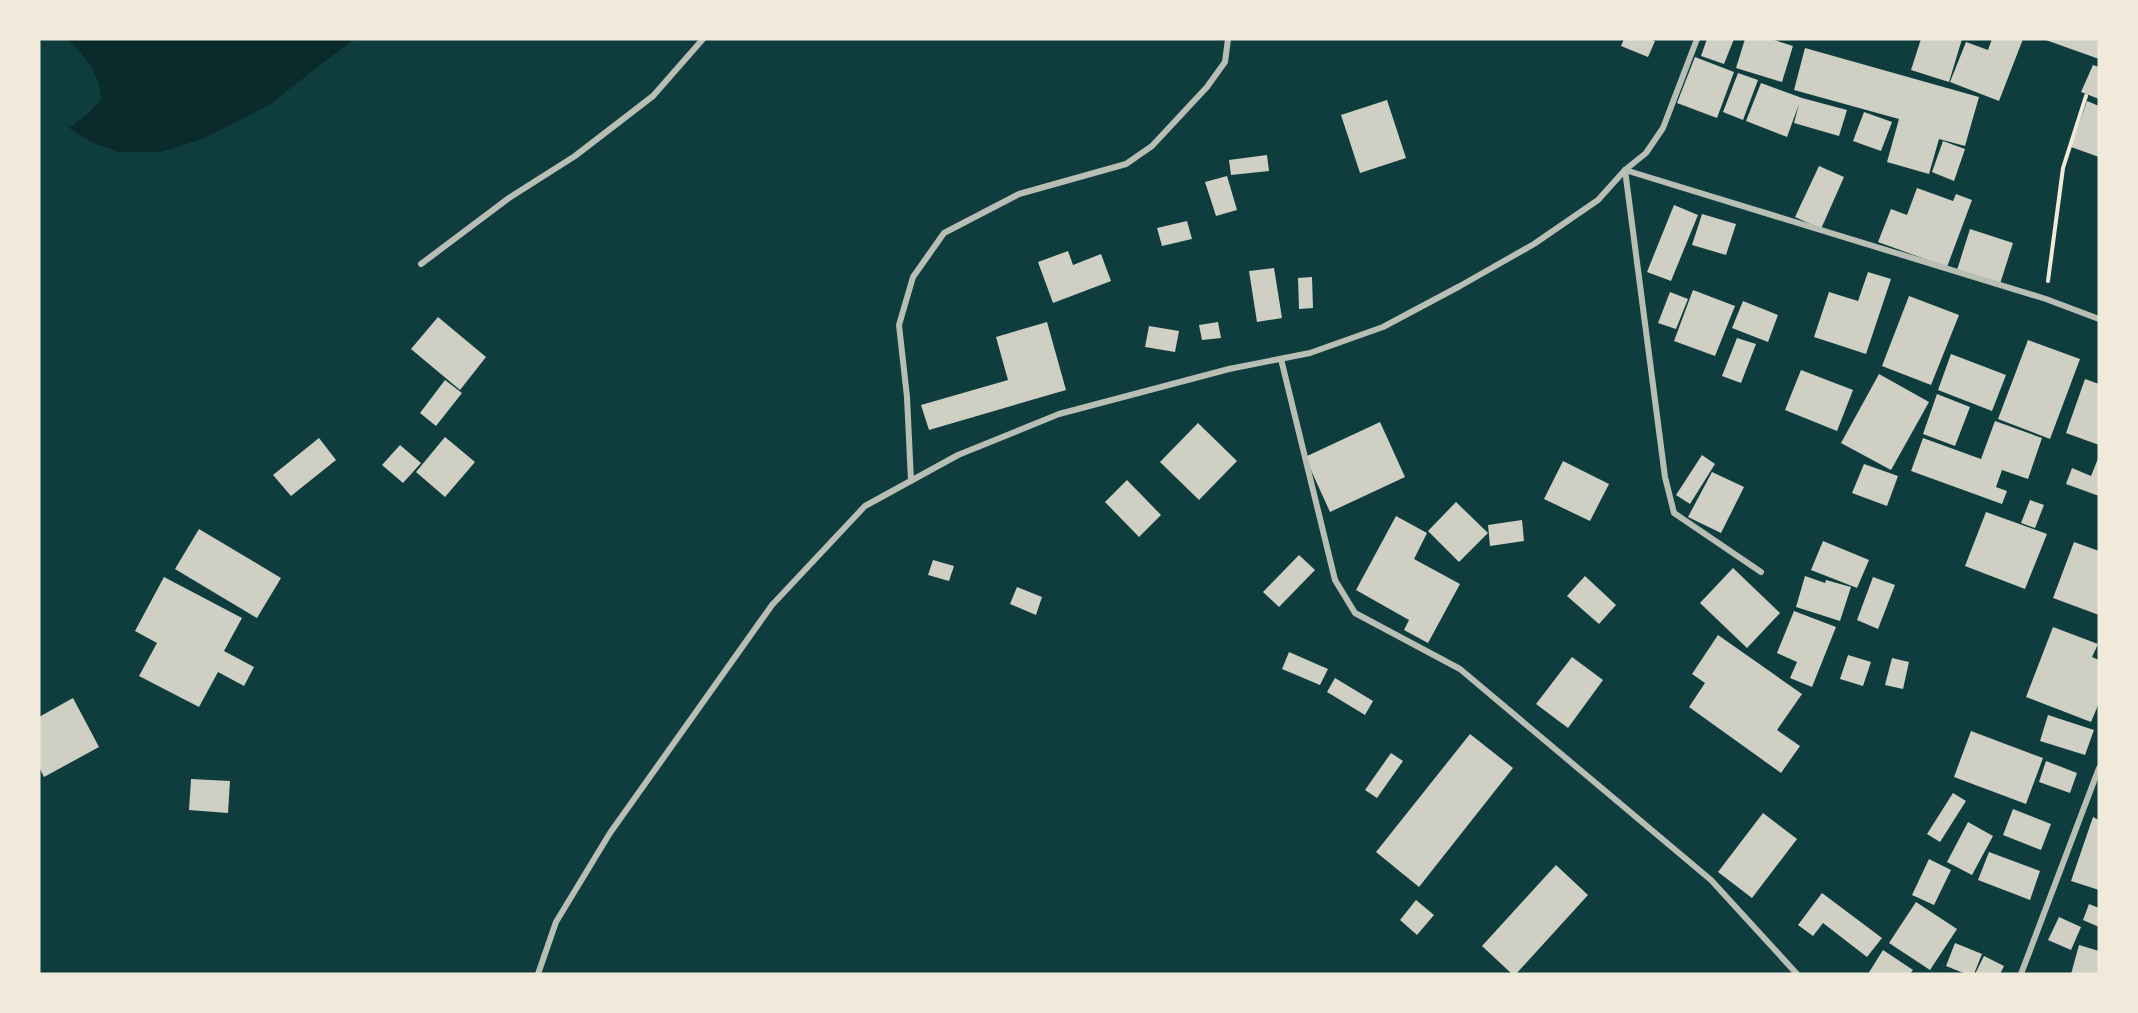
<svg xmlns="http://www.w3.org/2000/svg" width="2138" height="1013" font-family="'Open Sans',sans-serif">
  <rect width="100%" height="100%" fill="#0f3d3e"/>
  <path fill="#0a2a2b" d="M68 39H354L269 105 205 138 161 152H118L91 142 69 128 89 113 101 99C99 70 86 59 68 39Z"/>
  <g fill="#cfcfc3">
    <polygon points="1624,39 1650,39 1655,41 1648,57 1621,46"/>
    <polygon points="1707,39 1734,39 1724,64 1701,56"/>
    <polygon points="1745,39 1771,39 1793,46 1782,82 1736,68"/>
    <polygon points="1921,39 1962,39 1949,82 1911,70"/>
    <polygon points="1992,39 2023,39 1999,101 1950,82 1966,42 1988,50"/>
    <polygon points="2043,39 2099,39 2099,59"/>
    <polygon points="1805,48 1979,97 1965,146 1939,139 1929,174 1887,162 1899,119 1794,90"/>
    <polygon points="1695,57 1734,72 1717,118 1677,103"/>
    <polygon points="2093,65 2099,67 2099,99 2081,92"/>
    <polygon points="1738,73 1758,80 1743,120 1723,112"/>
    <polygon points="1761,83 1802,98 1847,110 1839,136 1794,123 1799,104 1787,137 1746,121"/>
    <polygon points="1387,100 1406,158 1360,173 1341,115"/>
    <polygon points="2087,101 2099,106 2099,157 2071,147"/>
    <polygon points="1864,112 1892,122 1881,151 1853,141"/>
    <polygon points="1943,141 1965,149 1954,181 1932,172"/>
    <polygon points="1267,155 1269,171 1231,175 1229,160"/>
    <polygon points="1819,166 1844,177 1821,229 1795,217"/>
    <polygon points="1227,176 1237,210 1216,216 1205,182"/>
    <polygon points="1917,188 1953,201 1956,194 1972,200 1947,267 1878,242 1891,209 1907,215"/>
    <polygon points="1674,205 1698,215 1671,281 1647,272"/>
    <polygon points="1702,214 1736,224 1726,255 1692,245"/>
    <polygon points="1187,221 1192,239 1162,246 1157,228"/>
    <polygon points="1970,229 2013,243 2000,284 1957,270"/>
    <polygon points="1068,251 1073,265 1101,254 1111,281 1053,303 1038,262"/>
    <polygon points="1274,268 1282,318 1257,322 1249,271"/>
    <polygon points="1868,272 1891,279 1866,354 1814,337 1829,292 1858,301"/>
    <polygon points="1312,277 1313,308 1299,309 1298,278"/>
    <polygon points="1693,290 1735,306 1715,356 1674,341"/>
    <polygon points="1670,292 1688,299 1676,329 1658,323"/>
    <polygon points="1909,296 1959,315 1931,385 1882,366"/>
    <polygon points="1743,301 1778,315 1768,342 1732,328"/>
    <polygon points="438,317 486,357 460,390 411,349"/>
    <polygon points="1047,322 1066,390 929,430 921,405 1008,380 996,337"/>
    <polygon points="1218,322 1221,338 1202,340 1199,325"/>
    <polygon points="1149,326 1179,331 1175,352 1145,347"/>
    <polygon points="1737,338 1756,344 1741,383 1722,376"/>
    <polygon points="2028,340 2080,359 2050,439 1998,419"/>
    <polygon points="1951,354 2006,375 1992,411 1938,390"/>
    <polygon points="1801,370 1853,390 1837,431 1785,410"/>
    <polygon points="1879,374 1929,402 1891,470 1841,443"/>
    <polygon points="2085,379 2099,384 2099,445 2066,433"/>
    <polygon points="445,380 462,393 436,426 420,413"/>
    <polygon points="1937,394 1970,407 1955,446 1923,434"/>
    <polygon points="1995,421 2042,438 2028,479 2002,470 1996,487 2007,491 2002,504 1911,471 1923,438 1981,459"/>
    <polygon points="1380,422 1405,477 1330,512 1305,457"/>
    <polygon points="1198,423 1237,461 1199,500 1160,462"/>
    <polygon points="445,437 475,462 445,497 416,472"/>
    <polygon points="319,438 336,460 291,496 273,475"/>
    <polygon points="400,445 421,463 403,483 382,465"/>
    <polygon points="1702,455 1715,464 1690,504 1676,495"/>
    <polygon points="2099,456 2099,496 2066,484 2072,468 2091,476"/>
    <polygon points="1563,461 1609,484 1590,521 1544,499"/>
    <polygon points="1864,464 1898,476 1887,506 1852,493"/>
    <polygon points="1712,472 1744,487 1721,533 1688,517"/>
    <polygon points="1127,480 1161,515 1139,537 1105,502"/>
    <polygon points="2030,500 2044,505 2035,528 2021,523"/>
    <polygon points="1456,502 1488,533 1459,562 1428,531"/>
    <polygon points="1986,512 2047,534 2025,589 1965,566"/>
    <polygon points="1396,516 1427,533 1414,559 1460,584 1428,643 1404,630 1409,620 1356,590"/>
    <polygon points="1522,520 1524,541 1490,546 1488,525"/>
    <polygon points="199,529 281,578 257,618 175,569"/>
    <polygon points="1823,541 1869,560 1857,588 1811,570"/>
    <polygon points="2074,542 2099,551 2099,615 2053,598"/>
    <polygon points="1299,555 1315,570 1279,607 1263,592"/>
    <polygon points="933,560 954,566 949,581 928,575"/>
    <polygon points="1733,568 1780,613 1747,648 1700,603"/>
    <polygon points="1585,576 1616,605 1599,624 1567,596"/>
    <polygon points="1805,576 1825,583 1826,580 1851,587 1840,621 1796,607"/>
    <polygon points="164,577 242,618 224,651 254,667 244,686 218,672 199,707 139,676 157,643 135,631"/>
    <polygon points="1873,577 1895,585 1878,629 1857,620"/>
    <polygon points="1017,587 1042,597 1036,615 1010,604"/>
    <polygon points="1794,611 1836,627 1812,687 1790,678 1797,662 1777,653"/>
    <polygon points="2053,627 2098,644 2092,657 2099,660 2099,703 2091,722 2026,697"/>
    <polygon points="1718,635 1802,694 1777,730 1800,746 1781,773 1689,707 1705,683 1692,674"/>
    <polygon points="1289,652 1328,669 1320,685 1282,669"/>
    <polygon points="1848,655 1871,662 1863,686 1840,679"/>
    <polygon points="1572,657 1603,680 1568,728 1536,704"/>
    <polygon points="1892,658 1909,662 1903,689 1885,685"/>
    <polygon points="1335,678 1373,701 1365,715 1327,692"/>
    <polygon points="73,698 99,747 44,777 39,767 39,717"/>
    <polygon points="2048,715 2094,730 2085,755 2040,741"/>
    <polygon points="1971,731 2043,758 2026,804 1954,777"/>
    <polygon points="1470,734 1513,768 1419,887 1376,852"/>
    <polygon points="1391,753 1403,761 1377,798 1365,790"/>
    <polygon points="2046,761 2077,773 2070,793 2039,782"/>
    <polygon points="191,779 230,781 228,813 189,810"/>
    <polygon points="1953,793 1966,801 1940,842 1927,834"/>
    <polygon points="2013,809 2051,824 2041,850 2003,835"/>
    <polygon points="1763,813 1797,839 1752,898 1718,872"/>
    <polygon points="2093,817 2099,820 2099,890 2071,881"/>
    <polygon points="1968,822 1993,836 1972,875 1947,862"/>
    <polygon points="1989,852 2040,871 2030,900 1978,880"/>
    <polygon points="1929,859 1951,870 1934,905 1912,895"/>
    <polygon points="1556,865 1588,895 1516,974 1512,974 1482,946"/>
    <polygon points="1822,893 1882,938 1867,957 1823,923 1813,936 1798,925"/>
    <polygon points="1416,900 1434,915 1417,935 1400,920"/>
    <polygon points="1916,902 1957,929 1930,970 1889,943"/>
    <polygon points="2089,904 2099,908 2099,927 2083,920"/>
    <polygon points="2059,917 2081,927 2071,950 2048,940"/>
    <polygon points="1955,943 1982,954 1974,974 1966,974 1946,966"/>
    <polygon points="2079,945 2099,951 2099,974 2071,974"/>
    <polygon points="1883,950 1913,970 1910,974 1868,974"/>
    <polygon points="1984,956 2004,966 2000,974 1975,974"/>
  </g>
  <g fill="none" stroke-linecap="round" stroke-linejoin="round">
    <polyline stroke="#f1e9da" stroke-width="4" points="2048,281 2063,168 2086,96"/>
    <g stroke="#b8beb3" stroke-width="6">
      <polyline points="421,264 509,198 575,156 653,96 703,39"/>
      <polyline points="1281,359 1335,580 1355,613 1460,669 1711,880 1797,974"/>
      <polyline points="911,481 907,397 899,325 913,277 944,233 1019,194 1126,164 1152,146 1207,87 1225,62 1228,39"/>
      <polyline points="1761,572 1674,513 1665,477 1625,170 2046,299 2099,319"/>
      <polyline points="538,974 556,922 610,833 772,605 865,506 958,455 1059,414 1229,369 1310,353 1383,327 1460,286 1534,244 1598,200 1625,170 1646,153 1663,128 1697,39"/>
      <polyline points="2021,974 2099,768"/>
    </g>
  </g>
  <rect width="2138" height="1013" fill="none" stroke="#f1e9da" stroke-width="81"/>
</svg>
